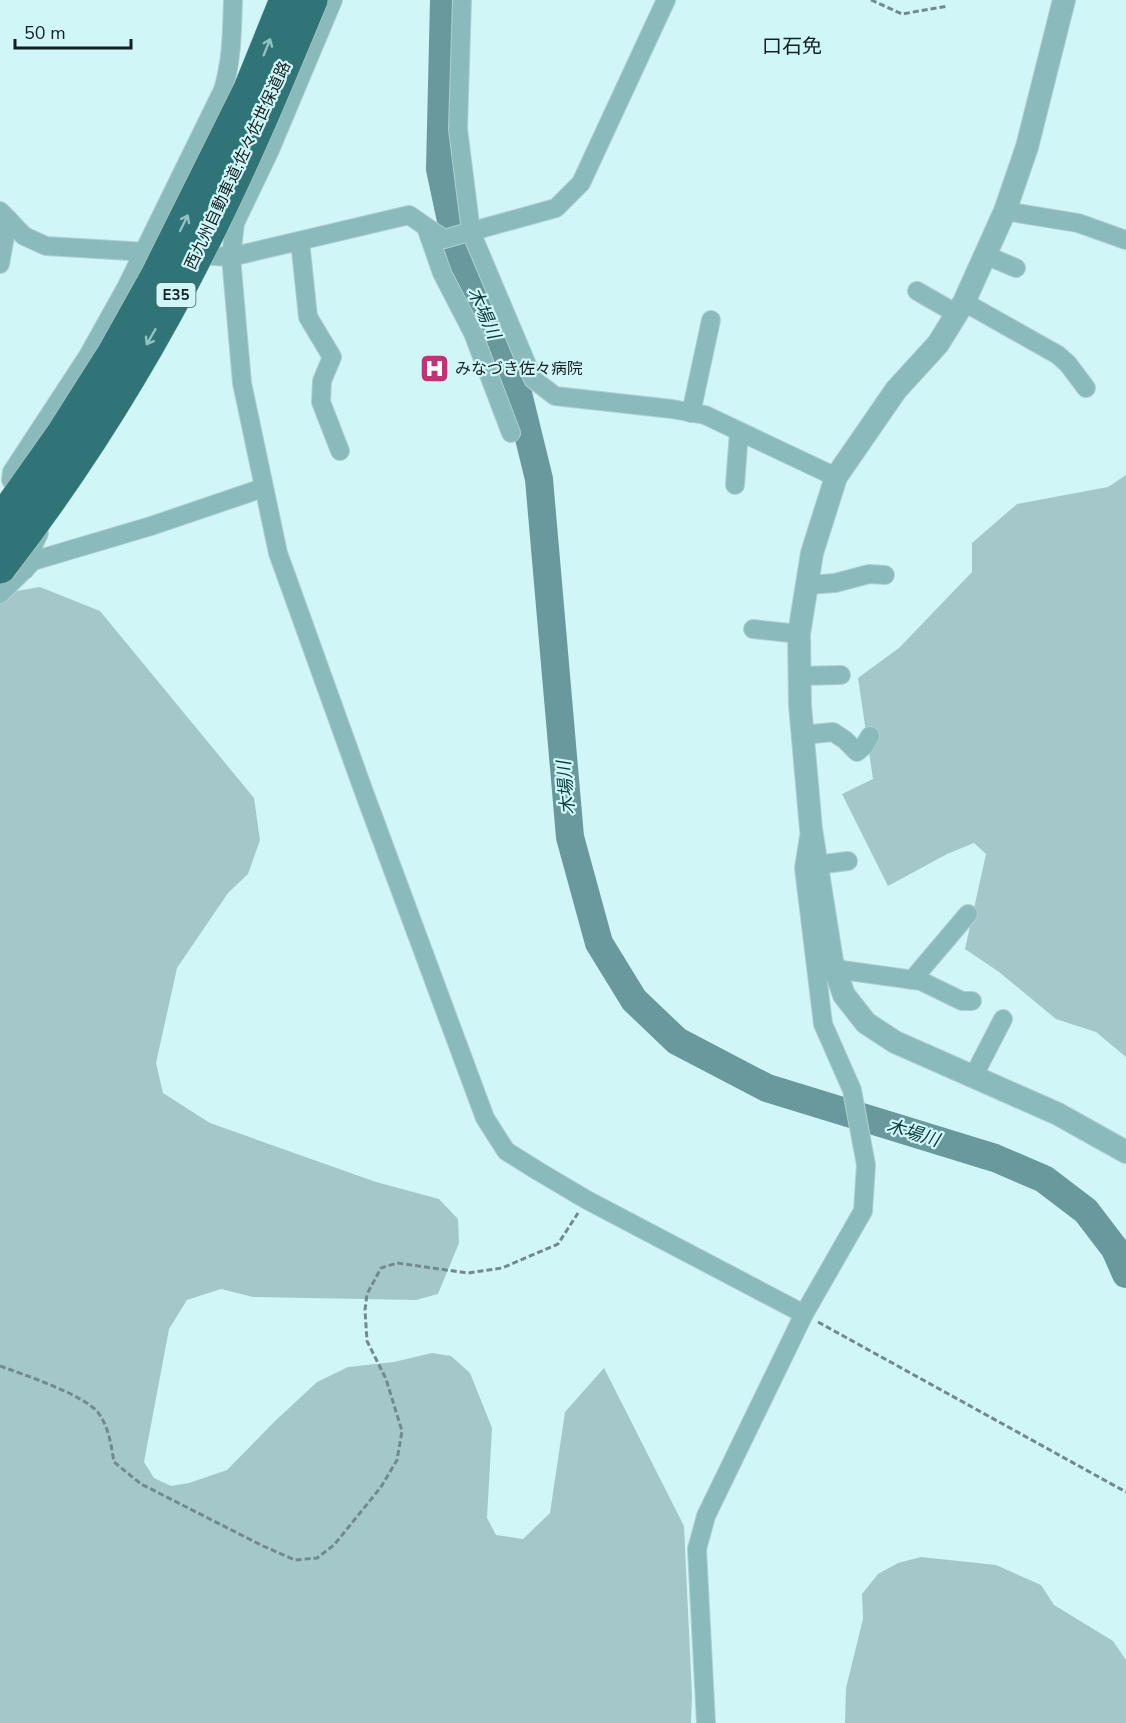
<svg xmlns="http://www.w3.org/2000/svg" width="1126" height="1723" font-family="'Nunito Sans','Noto Sans JP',sans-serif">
  <rect width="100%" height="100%" fill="#d1f6f8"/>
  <g fill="#a4c8ca">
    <polygon points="1126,475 1126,1057 1096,1032 1056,1019 999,972 965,949 986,854 974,843 947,854 888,886 842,794 873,779 858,678 899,648 972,572 972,543 1017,504 1108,487"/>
    <polygon points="40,587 100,611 254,798 260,840 248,874 228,893 177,968 156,1063 163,1093 210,1123 376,1182 439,1199 458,1219 459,1243 438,1294 416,1300 253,1297 221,1289 187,1300 169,1329 144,1462 154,1478 171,1486 189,1483 227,1470 275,1421 317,1382 348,1367 394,1362 432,1353 451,1356 470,1373 492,1428 487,1518 496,1535 523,1539 550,1513 565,1412 604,1368 684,1526 692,1696 691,1723 0,1723 0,599 5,593"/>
    <polygon points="921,1557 996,1565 1041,1585 1054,1605 1113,1641 1126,1660 1126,1723 845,1723 846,1688 863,1619 862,1594 878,1574 898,1563"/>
  </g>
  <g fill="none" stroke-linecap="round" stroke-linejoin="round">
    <polyline stroke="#69999c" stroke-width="28" points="444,0 440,169 459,258 516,385 539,479 570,837 599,943 634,1000 677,1041 767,1088 995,1158 1044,1179 1086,1211 1115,1249 1126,1274"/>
    <defs>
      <g id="minor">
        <polyline points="333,0 270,150 235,223 231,257 242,383 278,553 364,792 485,1118 506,1151 538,1171 587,1200 804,1314"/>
        <polyline points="462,0 458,129 471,232 533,379 555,396 672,409 705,415 836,477"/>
        <polyline points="0,211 24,236 46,246 231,257 409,215 444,239 556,208 581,183 666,0"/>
        <polyline points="1005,211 1078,223 1126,240"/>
        <polyline points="426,227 442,273 473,333 511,433"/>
        <polyline points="300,241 308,317 332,357 322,381 321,402 340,451"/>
        <polyline points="985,255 1016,268"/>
        <polyline points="0,264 8,219"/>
        <polyline points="917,291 957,314"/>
        <polyline points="964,302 1058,355 1068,364 1086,388"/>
        <polyline points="691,413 711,320"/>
        <polyline points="735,485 739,432"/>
        <path d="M25 498 11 480 12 472 88 356 126 288 223 90C232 60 232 31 233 0"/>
        <polyline points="25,570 32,548 39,533"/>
        <polyline points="807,585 835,583 869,574 885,575"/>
        <polyline points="0,594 33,561 151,526 263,488"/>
        <polyline points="753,629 799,634"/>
        <polyline points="800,676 841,675"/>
        <polyline points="803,735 833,732 845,740 857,752 864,746 870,736"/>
        <polyline points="816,865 848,861"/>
        <polyline points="835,969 921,981 962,1001 972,1001"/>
        <polyline points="912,980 968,914"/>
        <polyline points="973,1077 1003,1019"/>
        <polyline points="706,1723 697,1549 706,1516 804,1314 863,1211 866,1165 852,1090 823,1024 804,868 809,837"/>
      </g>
      <polyline id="tertiary" points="1064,0 1027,147 1005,211 964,302 938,344 896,390 836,477 812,553 799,634 800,705 811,829 832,961 844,995 866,1023 895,1042 1058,1114 1126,1152"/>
    </defs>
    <use href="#minor" stroke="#afd0d1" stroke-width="20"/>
    <use href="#tertiary" stroke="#afd0d1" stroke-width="24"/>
    <g stroke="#718b8c" stroke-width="3" stroke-dasharray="6 3" stroke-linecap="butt">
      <polyline points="871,0 902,14 948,6"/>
      <polyline points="818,1322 1126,1492"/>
      <path d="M0 1366C22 1374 88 1396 99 1414 109 1428 111 1445 114 1462L141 1484 263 1546 295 1560 317 1558 334 1545 381 1487 397 1460 402 1431 386 1379 367 1341 365 1310 367 1294 381 1268 397 1263 468 1273 502 1268 558 1244 578 1213"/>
    </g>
    <use href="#minor" stroke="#8ababc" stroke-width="18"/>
    <use href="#tertiary" stroke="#8ababc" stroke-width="22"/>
    <defs>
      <g id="motorway-bridge">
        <polyline points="0,523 62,435 114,353 157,276 250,89 286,0"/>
        <path d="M0 567C85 457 160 333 220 208 253 140 282 70 311 0"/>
      </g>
    </defs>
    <use href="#motorway-bridge" stroke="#afd0d1" stroke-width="34" stroke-linecap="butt"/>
    <use href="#motorway-bridge" stroke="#317478" stroke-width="33"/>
  </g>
  <defs><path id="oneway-shaft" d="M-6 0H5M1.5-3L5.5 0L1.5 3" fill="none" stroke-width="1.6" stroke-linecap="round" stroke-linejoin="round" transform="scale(1.5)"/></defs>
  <g stroke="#91c2c5">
    <use href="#oneway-shaft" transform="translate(267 47) rotate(-68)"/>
    <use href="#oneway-shaft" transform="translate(184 223) rotate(-64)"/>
    <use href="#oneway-shaft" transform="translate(151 337) rotate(120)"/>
  </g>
  <defs>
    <symbol id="hospital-square" viewBox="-11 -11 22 22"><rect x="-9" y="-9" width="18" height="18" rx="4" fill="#bc3575" stroke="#d1f6f8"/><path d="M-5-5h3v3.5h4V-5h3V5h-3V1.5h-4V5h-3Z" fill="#fff"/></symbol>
  </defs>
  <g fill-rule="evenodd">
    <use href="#hospital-square" x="418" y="352" width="33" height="33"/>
  </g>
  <g text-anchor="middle" stroke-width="4.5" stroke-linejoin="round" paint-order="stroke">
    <rect fill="#d1f6f8" stroke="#4c6162" stroke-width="1.5" x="156.5" y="283" width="39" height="24" rx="4.5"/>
    <g font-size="15" font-weight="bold" fill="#132122">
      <text x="176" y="300">E35</text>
    </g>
    <g font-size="16" fill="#132122" stroke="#d1f6f8">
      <text transform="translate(237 165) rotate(-65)" y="6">西九州自動車道;佐々佐世保道路</text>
    </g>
    <g font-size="16" fill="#132122" stroke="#d1f6f8" text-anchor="start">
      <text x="455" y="374">みなづき佐々病院</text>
    </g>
    <g font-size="18" font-style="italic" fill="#08393b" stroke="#d1f6f8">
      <text transform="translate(484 313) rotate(66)" y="6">木場川</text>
      <text transform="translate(566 788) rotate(-95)" y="6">木場川</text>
      <text transform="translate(913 1133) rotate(17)" y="6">木場川</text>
    </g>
    <g font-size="20" fill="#132122" stroke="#d1f6f8">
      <text x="792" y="53">口石免</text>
    </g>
  </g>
  <path d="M15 39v9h116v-9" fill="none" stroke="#132122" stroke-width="3"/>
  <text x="24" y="39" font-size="18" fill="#132122" stroke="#d1f6f8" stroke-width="4.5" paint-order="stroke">50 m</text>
</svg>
